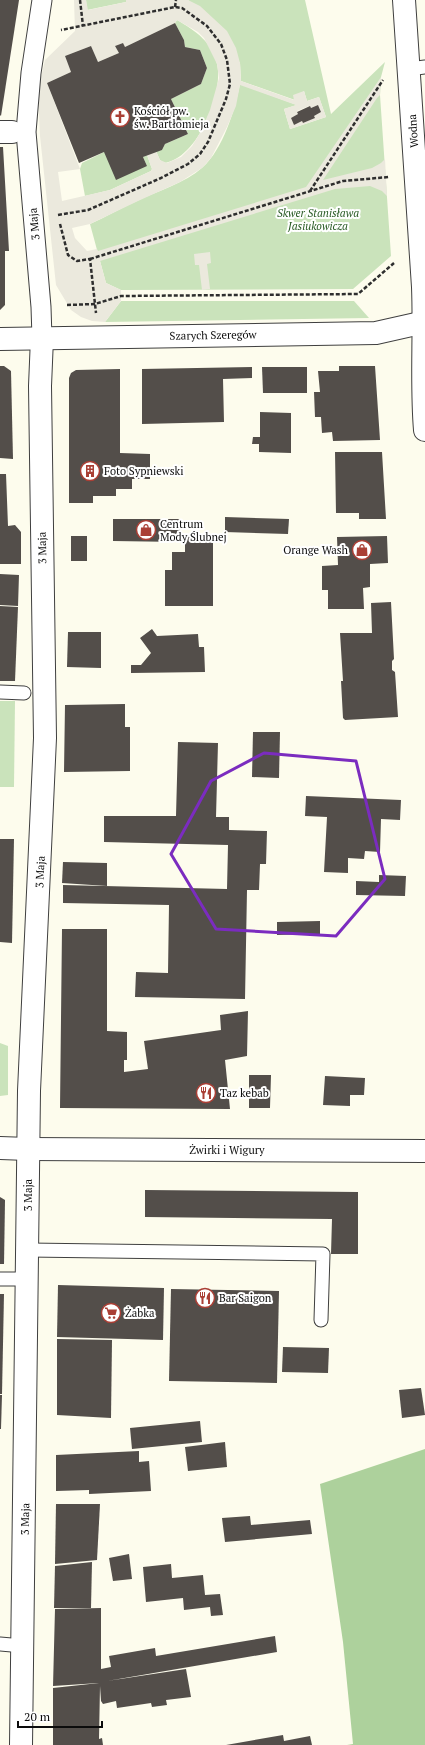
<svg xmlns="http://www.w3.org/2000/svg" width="425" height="1745" font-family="'PT Serif',serif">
  <rect width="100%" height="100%" fill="#fdfced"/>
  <g fill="#cae3bb">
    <polygon points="86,0 126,0 126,2 87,10"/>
    <path d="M188 0H305L331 114 385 62 381 77 380 95 391 256 353 289 121 290 106 283 90 224C106 217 121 208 137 201 159 190 184 184 203 167 223 149 235 110 240 84L297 105 284 109 290 129 326 117 319 97 307 101 304 91 295 100 241 81 240 63Z"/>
    <path d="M177 20C196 31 212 42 217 64 224 94 197 159 164 163L160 160 156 151 162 150 165 144 188 134 171 99 201 84 207 68 200 50 185 47 184 40 175 23Z"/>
    <polygon points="104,152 147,166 143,157 147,155 152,169 151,171 110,190 85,196 80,169 82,163"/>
    <polygon points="121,301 354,301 369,318 105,322"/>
    <polygon points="0,701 15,701 14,787 0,787"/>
    <polygon points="0,1043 8,1046 8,1095 0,1096"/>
  </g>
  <polygon fill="#add19c" points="425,1449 425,1745 347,1745 353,1744 343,1642 320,1484"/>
  <g fill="#ebe9dd" fill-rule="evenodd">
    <path d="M74 0H86L88 10 126 2V0H188L200 6 227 31 236 48 240 63 241 81 294 100 293 95 304 91 307 101 319 97 326 117 290 129 284 109 296 105 240 85 236 106 227 127 211 158 202 168 180 182 138 201 90 224 72 228 75 238 87 251 97 249 98 251 306 187 381 77 380 95 377 98 323 180 372 168 381 163 385 159 387 196 382 191 370 186 335 189 100 261 106 283 121 290V301L105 322 92 321 81 317 71 310 56 285 40 136 38 90 45 60 75 31ZM177 20 198 32 204 38 217 64 219 78 210 110 200 133 192 146 181 157 167 163 160 160 156 151 147 155 152 169 151 171 110 190 62 201 58 172 80 169 47 83 71 72 65 56 91 46 98 62 119 53 115 46 123 43 125 47 175 23ZM318 105 321 112 314 116V118L303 123 302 121 294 125 291 118 298 114 297 111 309 106 311 108Z"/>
    <polygon points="210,252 211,263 207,264 210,289 202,290 199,265 195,265 194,254"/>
  </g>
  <g fill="#534e4a">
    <polygon points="0,0 19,0 1,116 0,115"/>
    <polygon points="175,23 184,40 185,47 200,50 207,68 201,84 171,99 188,134 165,144 162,150 143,157 147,166 116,180 104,152 79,163 47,83 71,72 65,56 91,46 98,62 119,53 115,46 123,43 125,47"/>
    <polygon points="318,105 321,112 314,116 315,118 303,123 302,121 294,125 291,118 298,114 297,112 310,106 311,108"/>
    <polygon points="0,147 3,147 9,251 5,251 5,305 0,310"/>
    <polygon points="0,366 4,366 11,371 13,459 0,458"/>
    <polygon points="339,366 375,366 380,440 333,441 332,432 322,433 321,417 315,417 314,392 320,392 318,371 339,371"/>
    <polygon points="252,367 252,378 223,379 224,422 142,424 142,369"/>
    <polygon points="262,367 307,367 307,393 263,393"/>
    <polygon points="120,369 120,453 150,454 150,479 132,479 132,489 116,489 116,496 93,496 93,503 69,503 69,378 71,373 76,370"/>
    <polygon points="260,412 291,413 291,453 259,452 259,444 252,444 253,437 260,437"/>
    <polygon points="335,452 382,452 386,519 359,519 359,513 336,513"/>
    <polygon points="0,474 6,474 8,526 15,525 21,532 21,564 0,564"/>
    <polygon points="225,517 289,519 288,534 225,532"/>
    <polygon points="113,519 180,519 180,542 113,541"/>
    <rect x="71" y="536" width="16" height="25"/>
    <polygon points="185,536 213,536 213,606 165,606 165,570 172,570 172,552 185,552"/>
    <polygon points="387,536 388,563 370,564 370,587 363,588 364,609 328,609 328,590 322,590 322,566 338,565 337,537"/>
    <polygon points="0,574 19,575 18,606 0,605"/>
    <polygon points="391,602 394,659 392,661 392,670 395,672 398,717 345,720 343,718 341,681 343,681 340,633 372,633 371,603"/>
    <polygon points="0,606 18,607 15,681 0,681"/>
    <polygon points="152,629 157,636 198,634 199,647 204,647 205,672 131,673 131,665 141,665 151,653 140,638"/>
    <polygon points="68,632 101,632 101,668 67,667"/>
    <polygon points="125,704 125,727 130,727 130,771 64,772 65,705"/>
    <polygon points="253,732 280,732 279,778 252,777"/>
    <polygon points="178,742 218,743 216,817 229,817 229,830 267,831 266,864 260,864 259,890 247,890 245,999 135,997 136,972 168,973 169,905 63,903 63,885 227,889 228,845 104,842 104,816 176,816"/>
    <polygon points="306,796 401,800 400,820 381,819 380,852 365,851 364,859 348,858 348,873 324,872 327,817 305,816"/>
    <polygon points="0,839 14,839 12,943 0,942"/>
    <polygon points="63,862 107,863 107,886 62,883"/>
    <polygon points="379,875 406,876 405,896 356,895 356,881 379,882"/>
    <polygon points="320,921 320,934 277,935 277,922"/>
    <polygon points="62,929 107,929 107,1031 127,1032 127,1060 124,1060 124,1072 148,1069 144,1041 221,1030 220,1015 248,1011 247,1056 225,1060 230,1109 60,1108"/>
    <polygon points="249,1075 271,1075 270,1108 249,1108"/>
    <polygon points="325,1076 365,1078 364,1095 350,1095 350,1106 323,1105"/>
    <polygon points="145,1190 358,1192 358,1254 331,1254 332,1219 145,1217"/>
    <polygon points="0,1197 5,1200 4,1264 0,1264"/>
    <polygon points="58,1285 164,1288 163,1340 57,1337"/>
    <polygon points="171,1289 279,1291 277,1383 169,1381"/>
    <polygon points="0,1294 4,1294 2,1394 0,1394"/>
    <polygon points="57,1339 112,1340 111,1418 57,1415"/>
    <polygon points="283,1347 329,1348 328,1373 282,1372"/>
    <polygon points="421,1388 425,1415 402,1418 399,1390"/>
    <polygon points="0,1395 2,1395 1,1429 0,1429"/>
    <polygon points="200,1421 202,1442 132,1449 130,1428"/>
    <polygon points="225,1442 227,1467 188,1471 185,1447"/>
    <polygon points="139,1451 139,1462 149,1461 151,1491 89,1494 89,1490 56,1491 56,1455"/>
    <polygon points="56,1504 100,1504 97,1560 55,1564"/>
    <polygon points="250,1516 251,1525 310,1520 312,1534 225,1542 222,1518"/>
    <polygon points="129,1554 132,1579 113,1581 109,1558"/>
    <polygon points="92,1562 91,1608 54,1608 55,1566"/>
    <polygon points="171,1564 172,1578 203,1575 205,1595 220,1594 223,1615 211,1616 210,1607 184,1610 183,1598 146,1602 143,1567"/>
    <polygon points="101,1608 101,1669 111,1667 109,1656 155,1648 156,1656 275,1636 277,1652 107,1681 186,1669 191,1697 166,1700 167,1705 152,1707 151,1703 117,1708 116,1701 103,1704 101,1701 100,1686 99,1739 102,1738 103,1745 53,1745 53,1688 99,1683 53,1686 55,1609"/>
    <polygon points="283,1735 284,1741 310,1736 312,1745 226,1745"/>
  </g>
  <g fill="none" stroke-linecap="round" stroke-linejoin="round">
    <defs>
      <g id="service">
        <polyline points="409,69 425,67"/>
        <polyline points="0,692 24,693"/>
        <polyline points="28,1250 323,1254 321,1320"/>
        <polyline points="0,1279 28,1279"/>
        <polyline points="0,1644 23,1646"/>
      </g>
      <polyline id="pedestrian" points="42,338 41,307 26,132 31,73 42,0"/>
      <g id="minor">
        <path d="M404 0 423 287C425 335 421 382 425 430"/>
        <polyline points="0,132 12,132"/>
        <polyline points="0,1148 28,1149"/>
      </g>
      <g id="tertiary">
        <polyline points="0,339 376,333 425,322"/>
        <polyline points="28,1149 425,1151"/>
        <polyline points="21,1745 29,1091 45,738 40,386 42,338"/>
      </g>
    </defs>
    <use href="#service" stroke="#3f3f3f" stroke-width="15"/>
    <use href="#pedestrian" stroke="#3f3f3f" stroke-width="21"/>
    <use href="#minor" stroke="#3f3f3f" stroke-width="24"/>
    <use href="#tertiary" stroke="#3f3f3f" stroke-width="24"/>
    <g stroke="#2e2e2e" stroke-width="2.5" stroke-dasharray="4 2" stroke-linecap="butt">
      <polyline points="80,0 83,26"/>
      <polyline points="175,7 176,0"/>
      <polyline points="310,191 383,80"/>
      <polyline points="58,215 88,210 161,178 188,164 200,154 208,142 226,99 230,84 227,60 221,44 207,26 182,8 175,7 61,30"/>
      <polyline points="60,224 68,255 77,261 90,259 96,313"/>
      <polyline points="90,259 343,181 389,177"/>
      <polyline points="67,305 95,304 121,296 358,294 394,263"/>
    </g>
    <use href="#service" stroke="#fff" stroke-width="13"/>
    <use href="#pedestrian" stroke="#fff" stroke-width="19"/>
    <use href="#minor" stroke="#fff" stroke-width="22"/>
    <use href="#tertiary" stroke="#fff" stroke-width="22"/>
  </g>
  <path fill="none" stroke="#7b2cbf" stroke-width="3" stroke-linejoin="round" d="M264 753 356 761 385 879 336 936 216 929 171 854 211 781Z"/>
  <defs>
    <symbol id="church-ring" viewBox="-11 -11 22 22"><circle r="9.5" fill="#fff" stroke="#aa3f35" stroke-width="1.5"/><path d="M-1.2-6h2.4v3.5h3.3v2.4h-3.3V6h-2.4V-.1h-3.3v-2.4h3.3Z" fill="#aa3f35"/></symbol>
    <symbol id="building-ring" viewBox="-11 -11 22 22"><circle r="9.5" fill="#fff" stroke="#aa3f35" stroke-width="1.5"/><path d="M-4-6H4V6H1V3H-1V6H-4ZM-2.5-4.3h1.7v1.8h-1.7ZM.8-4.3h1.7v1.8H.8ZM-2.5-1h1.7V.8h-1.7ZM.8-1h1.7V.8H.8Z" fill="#aa3f35"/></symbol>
    <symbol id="shop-ring" viewBox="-11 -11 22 22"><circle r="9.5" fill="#fff" stroke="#aa3f35" stroke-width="1.5"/><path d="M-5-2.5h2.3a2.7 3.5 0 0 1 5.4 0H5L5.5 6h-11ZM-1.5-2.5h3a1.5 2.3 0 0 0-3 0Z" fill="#aa3f35"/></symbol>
    <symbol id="restaurant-ring" viewBox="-11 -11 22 22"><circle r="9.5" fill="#fff" stroke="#aa3f35" stroke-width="1.5"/><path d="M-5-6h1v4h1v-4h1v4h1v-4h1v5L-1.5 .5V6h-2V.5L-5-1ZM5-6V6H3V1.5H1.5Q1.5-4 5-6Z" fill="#aa3f35"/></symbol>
    <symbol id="supermarket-ring" viewBox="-11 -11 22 22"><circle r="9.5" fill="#fff" stroke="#aa3f35" stroke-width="1.5"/><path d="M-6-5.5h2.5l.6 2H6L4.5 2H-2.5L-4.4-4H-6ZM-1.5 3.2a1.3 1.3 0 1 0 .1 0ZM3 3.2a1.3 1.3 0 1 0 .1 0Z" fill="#aa3f35"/></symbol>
  </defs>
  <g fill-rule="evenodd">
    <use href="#church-ring" x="109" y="106" width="22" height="22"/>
    <use href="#building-ring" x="79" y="460" width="22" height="22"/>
    <use href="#shop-ring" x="135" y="519" width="22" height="22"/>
    <use href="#shop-ring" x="351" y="539" width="22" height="22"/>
    <use href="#restaurant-ring" x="195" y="1082" width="22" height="22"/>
    <use href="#restaurant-ring" x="194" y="1287" width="22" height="22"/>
    <use href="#supermarket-ring" x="100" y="1302" width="22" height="22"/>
  </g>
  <g text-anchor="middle" stroke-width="4" stroke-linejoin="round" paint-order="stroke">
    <g font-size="11" fill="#0c0c0c" stroke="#fff" text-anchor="start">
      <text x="134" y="115">Kościół pw.<tspan x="134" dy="13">św. Bartłomieja</tspan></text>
      <text x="104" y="475">Foto Sypniewski</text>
      <text x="160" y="528">Centrum<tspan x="160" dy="13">Mody Ślubnej</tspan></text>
      <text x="348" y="554" text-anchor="end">Orange Wash</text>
      <text x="220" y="1097">Taz kebab</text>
      <text x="219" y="1302">Bar Saigon</text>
      <text x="125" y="1317">Żabka</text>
    </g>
    <g font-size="11" fill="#0c0c0c" stroke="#fff">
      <text transform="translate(413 131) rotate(-94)" y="4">Wodna</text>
      <text transform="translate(34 224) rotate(-95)" y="4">3 Maja</text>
      <text transform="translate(213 335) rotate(-1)" y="4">Szarych Szeregów</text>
      <text transform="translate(42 548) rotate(-91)" y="4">3 Maja</text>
      <text transform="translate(40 872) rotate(-87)" y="4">3 Maja</text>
      <text x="227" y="1154">Żwirki i Wigury</text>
      <text transform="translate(28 1195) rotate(-90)" y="4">3 Maja</text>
      <text transform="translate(25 1519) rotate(-89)" y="4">3 Maja</text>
    </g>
    <g font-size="11" font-style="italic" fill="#295b25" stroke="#fff">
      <text x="318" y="217">Skwer Stanisława<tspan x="318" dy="13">Jasiukowicza</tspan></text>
    </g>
  </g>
  <path d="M18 1721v6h84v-6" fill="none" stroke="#0c0c0c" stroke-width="2"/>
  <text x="24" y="1721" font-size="12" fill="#0c0c0c" stroke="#ffffff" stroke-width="3" paint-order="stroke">20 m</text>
</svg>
